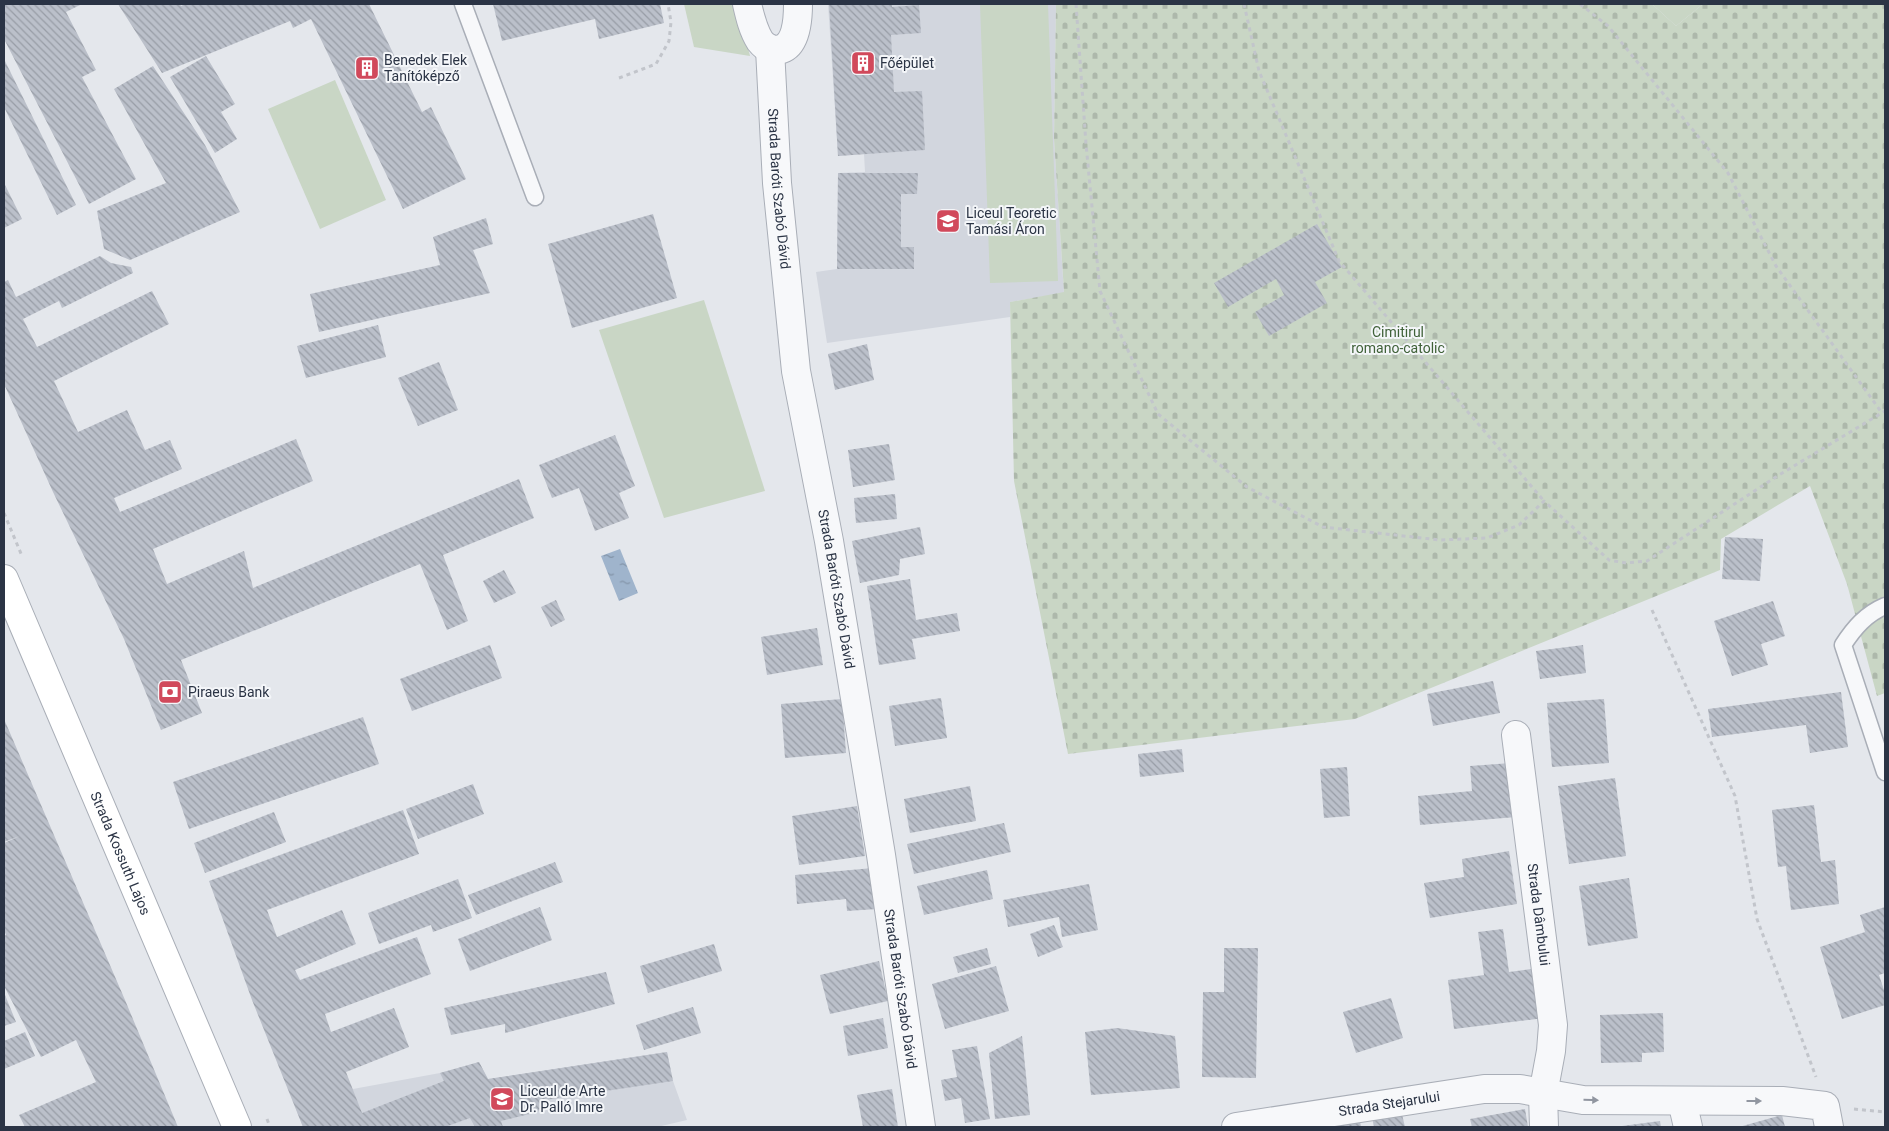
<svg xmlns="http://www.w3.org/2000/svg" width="1889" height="1131" font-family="Roboto,sans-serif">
  <defs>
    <pattern id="cemetery-stones" width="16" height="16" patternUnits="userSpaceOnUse" patternTransform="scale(1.25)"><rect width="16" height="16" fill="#c9d6c5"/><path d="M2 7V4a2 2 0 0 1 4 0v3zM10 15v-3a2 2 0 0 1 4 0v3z" fill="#adb8ab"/></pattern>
    <pattern id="water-ripples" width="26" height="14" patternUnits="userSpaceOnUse" patternTransform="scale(1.25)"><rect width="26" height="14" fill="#9fb4cc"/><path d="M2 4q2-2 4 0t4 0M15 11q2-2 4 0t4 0" fill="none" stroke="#8293a7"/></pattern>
    <pattern id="building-back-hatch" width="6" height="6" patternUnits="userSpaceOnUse" patternTransform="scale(1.25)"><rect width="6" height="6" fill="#bbc0ca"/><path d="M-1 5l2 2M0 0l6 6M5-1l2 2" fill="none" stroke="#989da6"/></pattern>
  </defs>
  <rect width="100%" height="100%" fill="#e4e7ec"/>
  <g fill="#d2d6de">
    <polygon points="828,4 1056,4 1054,139 1064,293 1010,302 1010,317 827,343 816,272 837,269 838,173 865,172 864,154 838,156"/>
    <polygon points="667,1052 673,1081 687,1120 657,1127 303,1127 296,1109 353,1089 440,1073 479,1062 488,1079"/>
  </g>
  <polygon fill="url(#cemetery-stones)" points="1056,4 1652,4 1676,26 1703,4 1885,4 1885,693 1877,696 1847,584 1810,486 1721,539 1720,570 1355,719 1068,754 1014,481 1010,302 1064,292 1054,139"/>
  <g fill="#c9d6c5">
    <polygon points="684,4 737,4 750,56 694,47"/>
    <polygon points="980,4 1048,4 1058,281 990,283"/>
    <polygon points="1652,4 1703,4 1676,26"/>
    <polygon points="335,80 386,200 320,229 268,109"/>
    <polygon points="704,300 765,491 664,518 599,330"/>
  </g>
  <polygon fill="url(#water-ripples)" points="620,549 638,593 619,601 601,556"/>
  <g fill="url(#building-back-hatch)">
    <polygon points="4,4 82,4 66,12 96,70 82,77 136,179 89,204 4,39"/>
    <polygon points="118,4 180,4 181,6 185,4 369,4 422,112 431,107 466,179 403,209 311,19 293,28 290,21 162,73"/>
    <polygon points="493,4 660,4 664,23 599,39 595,19 502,41"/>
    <polygon points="829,4 892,4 892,7 919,5 921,33 891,35 894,92 922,91 925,150 838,156"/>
    <polygon points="206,56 235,104 221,112 237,139 215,153 170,77"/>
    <polygon points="4,59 76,205 57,215 4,107"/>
    <polygon points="153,66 205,145 240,212 130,260 104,249 97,211 166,183 114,89"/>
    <polygon points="838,173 918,173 917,194 901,194 901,247 914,247 914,269 837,269"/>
    <polygon points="4,183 22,219 4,228"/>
    <polygon points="653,214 677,298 572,328 548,244"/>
    <polygon points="486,218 493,244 473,250 490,293 319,332 310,294 440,265 433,237"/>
    <polygon points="1317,224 1342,267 1315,282 1327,303 1269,336 1255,312 1284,295 1276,279 1228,307 1214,283"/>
    <polygon points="100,256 111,263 131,267 133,273 62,308 59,301 23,319 37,347 152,291 169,324 54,381 78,432 127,410 145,450 170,440 182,469 114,498 120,512 296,439 313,481 153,549 167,584 244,551 253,588 519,479 534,518 443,555 468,621 447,630 420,564 181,660 202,713 161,730 124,639 53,492 4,384 4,282 8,280 16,297"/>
    <polygon points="378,325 386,357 306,378 297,346"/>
    <polygon points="867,344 874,380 835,390 828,354"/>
    <polygon points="439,362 458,410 418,426 398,378"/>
    <polygon points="615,435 635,486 619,493 629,518 595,531 579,488 552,498 539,465"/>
    <polygon points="889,444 895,480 853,487 848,450"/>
    <polygon points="895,494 897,519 856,523 854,498"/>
    <polygon points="920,527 925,554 900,559 899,575 860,583 852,541"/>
    <polygon points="1725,537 1763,539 1760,581 1722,579"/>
    <polygon points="504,570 516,593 494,603 483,581"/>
    <polygon points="910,579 916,620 957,613 960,631 912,639 916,659 879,665 867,586"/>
    <polygon points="556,600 565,620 551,627 541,607"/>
    <polygon points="1773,601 1785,636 1761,644 1768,665 1732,676 1714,621"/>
    <polygon points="817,628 823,665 767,675 761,637"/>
    <polygon points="490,645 502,678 412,711 400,679"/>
    <polygon points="1583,645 1586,673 1540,679 1536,651"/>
    <polygon points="1493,681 1500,713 1433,726 1427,694"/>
    <polygon points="1841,692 1848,747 1810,753 1806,725 1712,737 1708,709"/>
    <polygon points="941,698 947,738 895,746 889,706"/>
    <polygon points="842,699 846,753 785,758 781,704"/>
    <polygon points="1604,699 1609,763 1552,767 1547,703"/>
    <polygon points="363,717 379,764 189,829 173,782"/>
    <polygon points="4,719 125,1000 178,1127 25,1127 19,1115 96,1082 76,1040 41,1057 4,986 4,936 6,935 4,930 4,843 20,836 4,842"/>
    <polygon points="1182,749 1184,772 1140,777 1138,754"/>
    <polygon points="1511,763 1516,817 1420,825 1418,796 1472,791 1470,766"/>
    <polygon points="1347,767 1350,816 1324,818 1320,769"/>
    <polygon points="1615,778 1626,856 1569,864 1558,786"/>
    <polygon points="473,784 484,814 418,839 406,809"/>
    <polygon points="970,786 976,821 910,833 904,799"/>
    <polygon points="1814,805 1821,862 1835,860 1839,904 1791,910 1786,866 1778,867 1772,810"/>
    <polygon points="857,806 865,856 799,865 792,816"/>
    <polygon points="403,810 419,854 267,910 277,937 342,910 356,944 295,970 300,980 417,937 431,974 325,1014 331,1032 394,1008 409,1047 346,1072 362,1113 444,1081 440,1073 479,1062 488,1079 667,1052 673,1081 545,1100 538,1112 501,1121 503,1127 475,1127 470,1118 445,1127 303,1127 252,1000 209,881"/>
    <polygon points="274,812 286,842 205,873 194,843"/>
    <polygon points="1004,823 1011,852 914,874 907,844"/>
    <polygon points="1509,851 1517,904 1430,918 1424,883 1464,877 1462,859"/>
    <polygon points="555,862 563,882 476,915 468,895"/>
    <polygon points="873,868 877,909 847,911 846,899 797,904 795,875"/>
    <polygon points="987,870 993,899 924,915 917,886"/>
    <polygon points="1629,878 1638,938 1588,946 1579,886"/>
    <polygon points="458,879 472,918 433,932 431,925 379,944 368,913"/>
    <polygon points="1089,884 1098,930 1062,937 1059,917 1008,927 1003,900"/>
    <polygon points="540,907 552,940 470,971 458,939"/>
    <polygon points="1885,907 1885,973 1879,975 1885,993 1885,1005 1842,1019 1820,947 1865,932 1860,915"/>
    <polygon points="1054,925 1063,947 1038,957 1030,934"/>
    <polygon points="1503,929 1509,972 1538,968 1545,1018 1454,1029 1448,980 1484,975 1478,932"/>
    <polygon points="714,944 722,971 648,993 640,966"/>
    <polygon points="987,948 991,964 958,973 953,957"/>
    <polygon points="1224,948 1258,948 1256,1078 1202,1077 1203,992 1224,992"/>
    <polygon points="879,961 888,1001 830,1014 820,975"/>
    <polygon points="996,966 1009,1011 945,1029 932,984"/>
    <polygon points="606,972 615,1004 505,1033 505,1024 451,1035 444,1008"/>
    <polygon points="4,995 5,995 16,1022 4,1026"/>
    <polygon points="1391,998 1403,1038 1356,1053 1343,1012"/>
    <polygon points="693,1007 701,1033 644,1050 636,1025"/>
    <polygon points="1663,1013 1664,1052 1642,1053 1642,1062 1601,1063 1600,1015"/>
    <polygon points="883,1018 888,1048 848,1056 843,1026"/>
    <polygon points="1117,1028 1175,1036 1180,1088 1091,1095 1085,1032"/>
    <polygon points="25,1032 35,1056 4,1069 4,1041"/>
    <polygon points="1022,1036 1030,1115 995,1119 989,1053"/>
    <polygon points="977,1046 990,1119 965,1123 961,1098 945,1101 941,1080 957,1077 952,1050"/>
    <polygon points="892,1089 898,1127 863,1127 857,1095"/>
    <polygon points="1525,1109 1528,1127 1472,1127 1470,1119"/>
    <polygon points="1401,1110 1405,1127 1374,1127 1372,1117"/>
    <polygon points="1359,1115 1361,1127 1311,1127"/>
    <polygon points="1782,1115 1785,1127 1739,1127"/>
    <polygon points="1660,1121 1661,1127 1622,1127 1622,1126"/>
  </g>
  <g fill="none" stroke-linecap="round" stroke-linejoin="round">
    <defs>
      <g id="lane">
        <polyline points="463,4 535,197"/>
        <path d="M1885 606C1866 614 1854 628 1843 645L1885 772"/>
      </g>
      <g id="street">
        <path d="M747 4C750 17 753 30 760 41 764 46 770 50 777 50 797 48 798 19 798 4"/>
        <path id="s1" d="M770 49 777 183 796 371 829 541 881 855 921 1127"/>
        <path id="s2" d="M1516 735 1553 1025 1551 1051 1543 1094 1544 1127"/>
        <polyline points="1682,1101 1688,1127"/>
        <path id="s3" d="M1236 1127 1484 1089H1520L1583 1100 1782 1101 1825 1106 1829 1127"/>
      </g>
      <g id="secondary">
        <path id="s4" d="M4 579 237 1127"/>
      </g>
    </defs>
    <use href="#lane" stroke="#a9aeb7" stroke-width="19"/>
    <use href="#street" stroke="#a9aeb7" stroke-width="30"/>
    <use href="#secondary" stroke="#a9aeb7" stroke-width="30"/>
    <g stroke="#c2c5cb" stroke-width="3" stroke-dasharray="4 4" stroke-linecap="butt">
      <polyline points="1076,4 1086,144 1100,291 1158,414 1247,487 1323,527 1440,540 1487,538 1519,525 1544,501 1609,560 1626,563 1647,561 1779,475 1885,411"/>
      <polyline points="1244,4 1259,71 1339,261 1544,501"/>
      <polyline points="1580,4 1608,26 1728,173 1776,266 1882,413"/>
      <polyline points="619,78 656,64 669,41 671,22 668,4"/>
      <polyline points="4,513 22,556"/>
      <polyline points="1652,610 1735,796 1757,919 1816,1077"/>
      <polyline points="1854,1109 1885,1112"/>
      <polyline points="267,1119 270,1127"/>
    </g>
    <use href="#lane" stroke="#f7f8fa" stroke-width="16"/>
    <use href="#street" stroke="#f7f8fa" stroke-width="28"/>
    <use href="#secondary" stroke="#fff" stroke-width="28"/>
  </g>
  <defs><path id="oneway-solid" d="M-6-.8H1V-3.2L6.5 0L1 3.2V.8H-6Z" transform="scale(1.25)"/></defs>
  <g fill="#9196a0">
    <use href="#oneway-solid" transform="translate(1591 1100) rotate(1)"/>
    <use href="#oneway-solid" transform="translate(1754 1101)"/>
  </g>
  <defs>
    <symbol id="building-square" viewBox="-11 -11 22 22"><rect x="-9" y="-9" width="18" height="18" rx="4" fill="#d1495b" stroke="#f4f6f9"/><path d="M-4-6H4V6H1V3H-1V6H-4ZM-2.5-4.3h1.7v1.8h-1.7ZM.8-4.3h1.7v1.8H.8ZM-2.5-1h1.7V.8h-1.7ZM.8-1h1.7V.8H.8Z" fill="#fff"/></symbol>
    <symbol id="school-square" viewBox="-11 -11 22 22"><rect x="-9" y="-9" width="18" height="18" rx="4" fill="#d1495b" stroke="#f4f6f9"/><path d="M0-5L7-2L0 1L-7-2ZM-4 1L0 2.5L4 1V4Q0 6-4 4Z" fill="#fff"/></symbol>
    <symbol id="bank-square" viewBox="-11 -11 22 22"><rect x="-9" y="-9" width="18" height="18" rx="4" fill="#d1495b" stroke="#f4f6f9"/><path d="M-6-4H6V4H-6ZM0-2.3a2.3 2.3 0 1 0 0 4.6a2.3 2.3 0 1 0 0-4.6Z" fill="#fff"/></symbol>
  </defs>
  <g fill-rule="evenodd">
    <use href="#building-square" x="849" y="49" width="28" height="28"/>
    <use href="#building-square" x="353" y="54" width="28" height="28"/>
    <use href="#school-square" x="934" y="207" width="28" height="28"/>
    <use href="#bank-square" x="156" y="678" width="28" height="28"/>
    <use href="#school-square" x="488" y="1085" width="28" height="28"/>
  </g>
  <g text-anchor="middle" stroke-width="4" stroke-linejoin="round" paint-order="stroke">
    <g font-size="14" fill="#2b3445" stroke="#f4f6f9" text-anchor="start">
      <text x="384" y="65">Benedek Elek<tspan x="384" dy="16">Tanítóképző</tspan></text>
      <text x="880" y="68">Főépület</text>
      <text x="966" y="218">Liceul Teoretic<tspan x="966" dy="16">Tamási Áron</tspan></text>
      <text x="188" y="697">Piraeus Bank</text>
      <text x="520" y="1096">Liceul de Arte<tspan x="520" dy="16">Dr. Palló Imre</tspan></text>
    </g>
    <g font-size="14" fill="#2b3445" stroke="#f4f6f9">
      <text dy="5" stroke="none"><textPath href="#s1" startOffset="140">Strada Baróti Szabó Dávid</textPath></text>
      <text dy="5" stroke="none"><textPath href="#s1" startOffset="545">Strada Baróti Szabó Dávid</textPath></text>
      <text dy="5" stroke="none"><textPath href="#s4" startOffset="298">Strada Kossuth Lajos</textPath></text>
      <text dy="5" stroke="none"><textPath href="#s2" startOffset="181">Strada Dâmbului</textPath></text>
      <text dy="5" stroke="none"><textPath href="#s1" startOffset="950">Strada Baróti Szabó Dávid</textPath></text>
      <text dy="5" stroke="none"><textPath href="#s3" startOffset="155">Strada Stejarului</textPath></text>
    </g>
    <g font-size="14" fill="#3f6138" stroke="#f4f6f9">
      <text x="1398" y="337">Cimitirul<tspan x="1398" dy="16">romano-catolic</tspan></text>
    </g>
  </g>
  <rect width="1889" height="1131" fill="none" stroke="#2b3445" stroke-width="10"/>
</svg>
